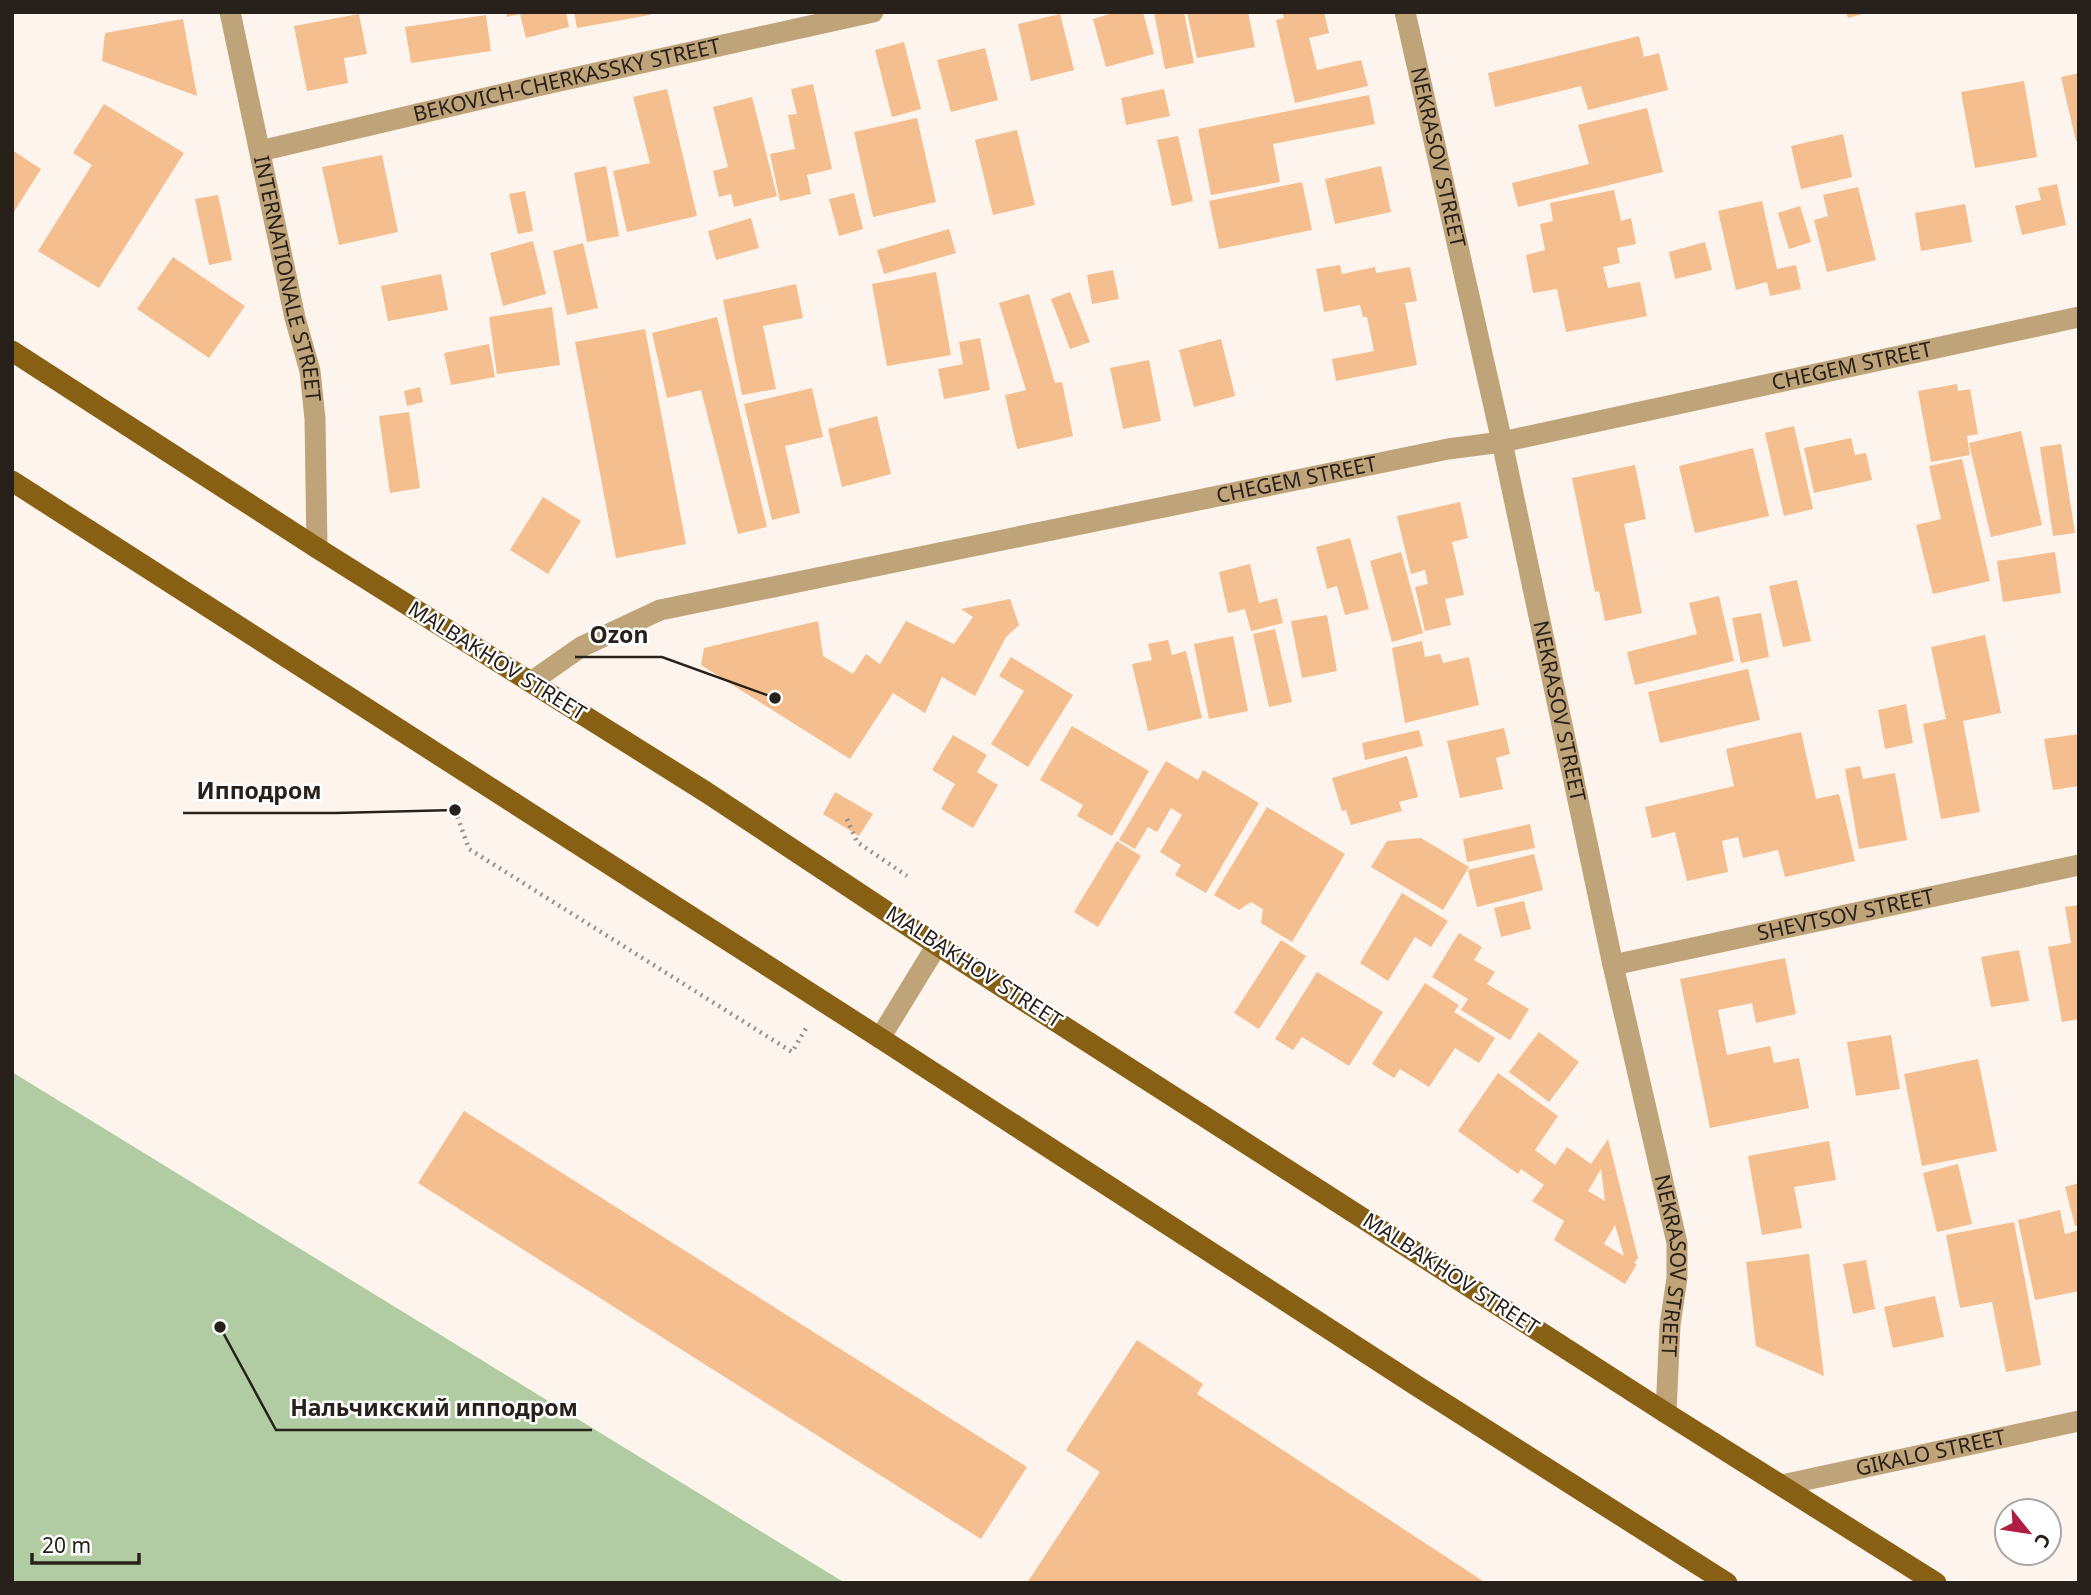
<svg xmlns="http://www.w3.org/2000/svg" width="2091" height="1595" font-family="'Noto Sans',sans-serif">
  <rect width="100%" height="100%" fill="#fdf4ee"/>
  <polygon fill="#b1cca2" points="12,1072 845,1583 12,1583"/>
  <g fill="#f4be8e" fill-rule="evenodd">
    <polygon points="506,12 566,12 569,27 526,38 520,14 507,17"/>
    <polygon points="574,12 649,12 650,15 577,28"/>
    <polygon points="1116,12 1143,12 1154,54 1106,67 1093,19"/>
    <polygon points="1154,12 1184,12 1194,63 1165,69"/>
    <polygon points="1187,12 1248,12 1255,47 1197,58"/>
    <polygon points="1282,12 1324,12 1329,33 1309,38 1317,70 1361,60 1368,86 1295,103 1276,20 1284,18"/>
    <polygon points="1846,12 1865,12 1866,13 1848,18"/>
    <polygon points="359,14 367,54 344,58 348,83 307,91 294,26"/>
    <polygon points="1060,14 1074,70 1031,81 1018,24"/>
    <polygon points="486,15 491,51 411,63 405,27"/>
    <polygon points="183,19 197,96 102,61 105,33"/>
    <polygon points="1639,36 1644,57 1659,53 1668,90 1588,110 1581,86 1495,107 1488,73"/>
    <polygon points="904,42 921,109 892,117 875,50"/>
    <polygon points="985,48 998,100 951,112 937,60"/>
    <polygon points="2079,73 2079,141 2076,141 2061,77"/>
    <polygon points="2024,81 2037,157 1975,168 1961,92"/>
    <polygon points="813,84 832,169 807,175 811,194 780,201 770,154 795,149 788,115 797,114 791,89"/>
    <polygon points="667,89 697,216 627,232 613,171 650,163 633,97"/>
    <polygon points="1164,89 1170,116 1126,125 1121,98"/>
    <polygon points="1369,95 1375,124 1273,144 1280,182 1211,195 1198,129"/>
    <polygon points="752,97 777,196 734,207 731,194 719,197 713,171 728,167 713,107"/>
    <polygon points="104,104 184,153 99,288 38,251 92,165 73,153"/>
    <polygon points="1647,108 1663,172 1518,207 1512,183 1589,164 1578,125"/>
    <polygon points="917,118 936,202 873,217 854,132"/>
    <polygon points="1017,130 1035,205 993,215 975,140"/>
    <polygon points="1843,134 1852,177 1801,189 1791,146"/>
    <polygon points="1178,136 1193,201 1172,206 1157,140"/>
    <polygon points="12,150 41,169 12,215"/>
    <polygon points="382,155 398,232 339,245 322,167"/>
    <polygon points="606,166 619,236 587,242 574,173"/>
    <polygon points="1381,166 1391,212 1335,224 1325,179"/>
    <polygon points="1302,182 1312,230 1219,249 1209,201"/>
    <polygon points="2057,184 2066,225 2022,235 2015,206 2041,200 2038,188"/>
    <polygon points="1858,187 1876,260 1827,272 1814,220 1828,216 1823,195"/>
    <polygon points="1614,190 1621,221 1631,218 1636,244 1617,248 1620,263 1603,267 1608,288 1640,282 1647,316 1566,332 1557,289 1533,293 1526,255 1545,250 1540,224 1553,221 1550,203"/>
    <polygon points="525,191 533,231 518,234 509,194"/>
    <polygon points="854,193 863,229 839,236 829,199"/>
    <polygon points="218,195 232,260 209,265 195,199"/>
    <polygon points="1762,201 1777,269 1796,265 1801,289 1770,296 1767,282 1736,290 1718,211"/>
    <polygon points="1965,204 1972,242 1921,251 1915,213"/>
    <polygon points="1800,206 1811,242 1789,249 1778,213"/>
    <polygon points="751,218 759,248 716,260 708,231"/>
    <polygon points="949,229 956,253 884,274 877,250"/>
    <polygon points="533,241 546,294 503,306 490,253"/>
    <polygon points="1705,242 1712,270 1675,279 1669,252"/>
    <polygon points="583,243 598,308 567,315 553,251"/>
    <polygon points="173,257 245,306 209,358 137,309"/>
    <polygon points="1340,265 1342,274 1375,267 1376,273 1410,267 1417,301 1405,303 1417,365 1336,381 1332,359 1374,351 1367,317 1363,317 1360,305 1324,312 1316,269"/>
    <polygon points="1113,270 1119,299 1092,304 1087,275"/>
    <polygon points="936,272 951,355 887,366 872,284"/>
    <polygon points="441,274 448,310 388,321 381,286"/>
    <polygon points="796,284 803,318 763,326 776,389 742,395 723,300"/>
    <polygon points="1070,292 1090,342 1070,349 1051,299"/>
    <polygon points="1029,294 1055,383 1062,382 1073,436 1017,449 1005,395 1026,390 999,303"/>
    <polygon points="552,307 560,365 497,374 489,317"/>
    <polygon points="717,317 767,527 738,534 701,390 667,398 652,333"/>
    <polygon points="645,329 686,544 616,558 575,342"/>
    <polygon points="980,338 990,390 944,399 938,369 963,364 959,342"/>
    <polygon points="1221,339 1235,396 1194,407 1179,350"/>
    <polygon points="489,344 495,377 451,385 444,353"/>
    <polygon points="1149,360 1161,421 1123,429 1110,368"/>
    <polygon points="1957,384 1958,391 1970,389 1978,434 1967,436 1970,455 1931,462 1918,391"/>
    <polygon points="420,387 423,402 407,406 404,391"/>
    <polygon points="812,388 823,437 785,446 800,513 772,520 744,404"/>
    <polygon points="409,412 420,488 390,493 379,416"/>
    <polygon points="877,416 891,474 842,487 828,429"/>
    <polygon points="1794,426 1813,509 1784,516 1765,433"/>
    <polygon points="2021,431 2042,525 1991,537 1969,443"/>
    <polygon points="1851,438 1855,455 1866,453 1872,480 1814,493 1804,448"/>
    <polygon points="2061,444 2075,533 2053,536 2040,447"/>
    <polygon points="1753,448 1769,516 1695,533 1679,466"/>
    <polygon points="1962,459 1990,581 1933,594 1916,525 1941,519 1929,466"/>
    <polygon points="1635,465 1646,519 1624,524 1642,613 1605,621 1599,591 1595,592 1572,478"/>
    <polygon points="543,497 581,521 548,574 510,550"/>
    <polygon points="1460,502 1468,538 1452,542 1464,595 1445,599 1451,625 1425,631 1415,587 1428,584 1425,570 1411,574 1397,516"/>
    <polygon points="1350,538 1369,609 1345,615 1337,586 1327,589 1316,547"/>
    <polygon points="1401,552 1423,633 1392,642 1370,561"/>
    <polygon points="2055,552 2061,593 2003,602 1997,561"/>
    <polygon points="1250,564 1259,603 1277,598 1283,623 1251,631 1245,609 1228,613 1219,572"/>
    <polygon points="1797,580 1811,641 1783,647 1769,586"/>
    <polygon points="1719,596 1734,661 1635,685 1627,652 1697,634 1689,603"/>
    <polygon points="1010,599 1019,625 1006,637 975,696 942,677 925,713 893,693 850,759 701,665 704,648 818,621 823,656 853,674 866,654 880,664 906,621 954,644 973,617 961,609"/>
    <polygon points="1761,613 1769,657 1741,663 1732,618"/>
    <polygon points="1327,615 1337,671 1302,678 1291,621"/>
    <polygon points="1275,629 1292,702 1269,707 1253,634"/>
    <polygon points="1985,635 2001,713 1963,721 1980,812 1941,819 1923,724 1946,719 1931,647"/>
    <polygon points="1233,636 1248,711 1209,719 1194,644"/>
    <polygon points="1168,640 1172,655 1186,651 1202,718 1148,731 1132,664 1152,660 1148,644"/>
    <polygon points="1422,641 1425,657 1440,654 1443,663 1469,657 1479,705 1405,723 1392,648"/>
    <polygon points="1011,657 1073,695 1028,767 991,744 1024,691 999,676"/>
    <polygon points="1748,669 1760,720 1660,743 1648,692"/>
    <polygon points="1906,704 1913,743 1885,749 1878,710"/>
    <polygon points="1072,726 1149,771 1112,836 1077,816 1083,805 1040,780"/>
    <polygon points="1504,728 1510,754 1496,758 1503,789 1460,798 1447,741"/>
    <polygon points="1419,730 1423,746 1365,760 1362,743"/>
    <polygon points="1801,732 1816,799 1839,794 1855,861 1785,877 1778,850 1743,858 1738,837 1722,841 1728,872 1687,881 1675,832 1652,838 1645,807 1734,786 1726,749"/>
    <polygon points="2079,734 2079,786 2053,790 2044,739"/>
    <polygon points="953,735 987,755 977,772 998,785 973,828 941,809 955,784 932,770"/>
    <polygon points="1407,756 1418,797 1399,802 1402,811 1351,825 1346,810 1342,811 1332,778"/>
    <polygon points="1166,761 1198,780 1203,770 1259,803 1206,893 1175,875 1181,865 1160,852 1182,815 1171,808 1157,832 1148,827 1135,849 1119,840"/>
    <polygon points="1860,766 1863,779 1895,773 1907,840 1859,849 1845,769"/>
    <polygon points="835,792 873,814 859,836 823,814"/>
    <polygon points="1267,807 1345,854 1292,942 1261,923 1263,909 1251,902 1239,910 1214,895"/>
    <polygon points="1530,824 1535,848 1467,862 1463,839"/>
    <polygon points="1421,838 1469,867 1443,910 1371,867 1387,841"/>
    <polygon points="1117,841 1141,856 1098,927 1074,912"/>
    <polygon points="1534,854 1543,890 1477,907 1468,870"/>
    <polygon points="1402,893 1448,921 1431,947 1415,937 1388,981 1360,963"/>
    <polygon points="1524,901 1531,929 1501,937 1494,908"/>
    <polygon points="2079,905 2079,1019 2062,1022 2048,947 2071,943 2065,907"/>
    <polygon points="1459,933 1482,947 1474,960 1495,972 1487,984 1529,1009 1510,1040 1461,1010 1468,999 1432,977"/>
    <polygon points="1281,940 1306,956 1259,1029 1234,1013"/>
    <polygon points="2019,950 2029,1001 1991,1007 1981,957"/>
    <polygon points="1785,958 1796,1014 1756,1023 1752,1003 1718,1010 1727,1055 1770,1046 1774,1063 1799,1058 1809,1108 1710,1128 1680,979"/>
    <polygon points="1317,972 1383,1012 1349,1066 1302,1037 1293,1050 1275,1039"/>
    <polygon points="1425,983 1459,1005 1454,1012 1495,1038 1479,1063 1455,1048 1429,1087 1400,1069 1394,1078 1372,1064"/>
    <polygon points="1539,1032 1579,1062 1549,1102 1509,1072"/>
    <polygon points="1891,1035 1900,1089 1856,1096 1847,1042"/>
    <polygon points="1978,1059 1997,1151 1922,1166 1904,1074"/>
    <path d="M1498 1073 1558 1116 1535 1150 1555 1165 1567 1147 1591 1164 1608 1139 1638 1258 1634 1263 1637 1264 1625 1284 1554 1240 1564 1221 1532 1201 1544 1185 1521 1169 1518 1174 1458 1131ZM1601 1169 1605 1201 1588 1191ZM1615 1225 1624 1256 1604 1244Z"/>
    <polygon points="464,1111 1027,1467 981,1539 418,1183"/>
    <polygon points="1829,1141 1836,1180 1794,1187 1802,1228 1762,1235 1748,1156"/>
    <polygon points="1958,1164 1972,1224 1937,1232 1923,1173"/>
    <polygon points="2079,1183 2079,1225 2075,1226 2065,1187"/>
    <polygon points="2060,1210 2065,1234 2079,1230 2079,1291 2035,1300 2018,1220"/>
    <polygon points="2014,1222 2041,1365 2006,1372 1992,1302 1960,1308 1946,1235"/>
    <polygon points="1809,1254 1824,1376 1756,1346 1746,1262"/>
    <polygon points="1866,1260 1875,1309 1853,1314 1843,1264"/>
    <polygon points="1935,1296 1944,1337 1893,1348 1884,1307"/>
    <polygon points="1137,1340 1203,1384 1197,1394 1486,1583 1027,1583 1100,1472 1066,1450"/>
  </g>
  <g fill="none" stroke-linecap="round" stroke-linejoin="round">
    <g stroke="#988f89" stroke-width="4.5" stroke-dasharray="2 5" stroke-linecap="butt">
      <polyline points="455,810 469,849 792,1052 808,1025"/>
      <polyline points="847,819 857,842 907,876"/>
    </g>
    <g stroke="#bfa479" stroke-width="21">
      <path id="s1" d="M230 12 295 318 310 371 315 419 317 548"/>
      <path id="s2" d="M1405 12 1502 442 1613 965 1677 1243V1278L1670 1325 1666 1413"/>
      <path id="s3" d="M260 151 537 86 873 12"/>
      <path id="s4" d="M531 682 581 647 660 610 1448 449 1502 442 2079 317"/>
      <path id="s5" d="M1613 965 2079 865"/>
      <polyline points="880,1038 937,945"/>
      <path id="s6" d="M1782 1485 2079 1421"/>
    </g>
    <g stroke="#886013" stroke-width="21">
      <polyline points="12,351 317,548 706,792 937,945 1666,1413 1936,1583"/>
      <polyline points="12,481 880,1038 1417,1386 1727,1583"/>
    </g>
  </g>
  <g text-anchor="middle" stroke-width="5" stroke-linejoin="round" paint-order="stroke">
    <g font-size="21" fill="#28201a" stroke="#fff">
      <text dy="7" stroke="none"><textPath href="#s3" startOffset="315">BEKOVICH-CHERKASSKY STREET</textPath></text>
      <text dy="7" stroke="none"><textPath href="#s2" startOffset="149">NEKRASOV STREET</textPath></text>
      <text dy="7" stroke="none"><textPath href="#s1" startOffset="273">INTERNATIONALE STREET</textPath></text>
      <text dy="7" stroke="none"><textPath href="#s4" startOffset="1365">CHEGEM STREET</textPath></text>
      <text dy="7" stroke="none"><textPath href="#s4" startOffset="798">CHEGEM STREET</textPath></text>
      <text transform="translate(497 661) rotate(32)" y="7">MALBAKHOV STREET</text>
      <text dy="7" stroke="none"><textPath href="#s2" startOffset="716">NEKRASOV STREET</textPath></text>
      <text dy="7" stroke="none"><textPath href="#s5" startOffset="238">SHEVTSOV STREET</textPath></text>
      <text transform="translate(974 967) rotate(33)" y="7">MALBAKHOV STREET</text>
      <text dy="7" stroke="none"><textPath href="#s2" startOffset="1283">NEKRASOV STREET</textPath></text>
      <text transform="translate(1451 1274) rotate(33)" y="7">MALBAKHOV STREET</text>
      <text dy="7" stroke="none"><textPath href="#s6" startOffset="152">GIKALO STREET</textPath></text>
    </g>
  </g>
  <path fill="none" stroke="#28201a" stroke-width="2.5" d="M775 698L662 657H575M455 810L336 813H183M220 1327L276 1430H592"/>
  <g fill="#28201a" stroke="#fff" stroke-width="2.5">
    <circle cx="775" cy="698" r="7"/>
    <circle cx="455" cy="810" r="7"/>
    <circle cx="220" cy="1327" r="7"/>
  </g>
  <g font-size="23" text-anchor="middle" font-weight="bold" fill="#28201a" stroke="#fff" stroke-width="5" stroke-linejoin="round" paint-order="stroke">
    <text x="619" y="643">Ozon</text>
    <text x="259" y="799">Ипподром</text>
    <text x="434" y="1416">Нальчикский ипподром</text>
  </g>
  <rect width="2091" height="1595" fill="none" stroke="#28201a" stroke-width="28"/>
  <g transform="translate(2028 1532) rotate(120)"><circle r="33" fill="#ffffff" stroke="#a9a6a3" stroke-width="2"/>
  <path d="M0-5L12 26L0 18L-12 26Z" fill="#b01d43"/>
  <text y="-10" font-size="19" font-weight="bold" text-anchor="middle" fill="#28201a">С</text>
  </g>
  <path d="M32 1553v10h107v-10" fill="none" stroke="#28201a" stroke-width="3.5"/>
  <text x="42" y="1553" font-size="21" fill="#28201a" stroke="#ffffff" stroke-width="5" paint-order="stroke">20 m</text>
</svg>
